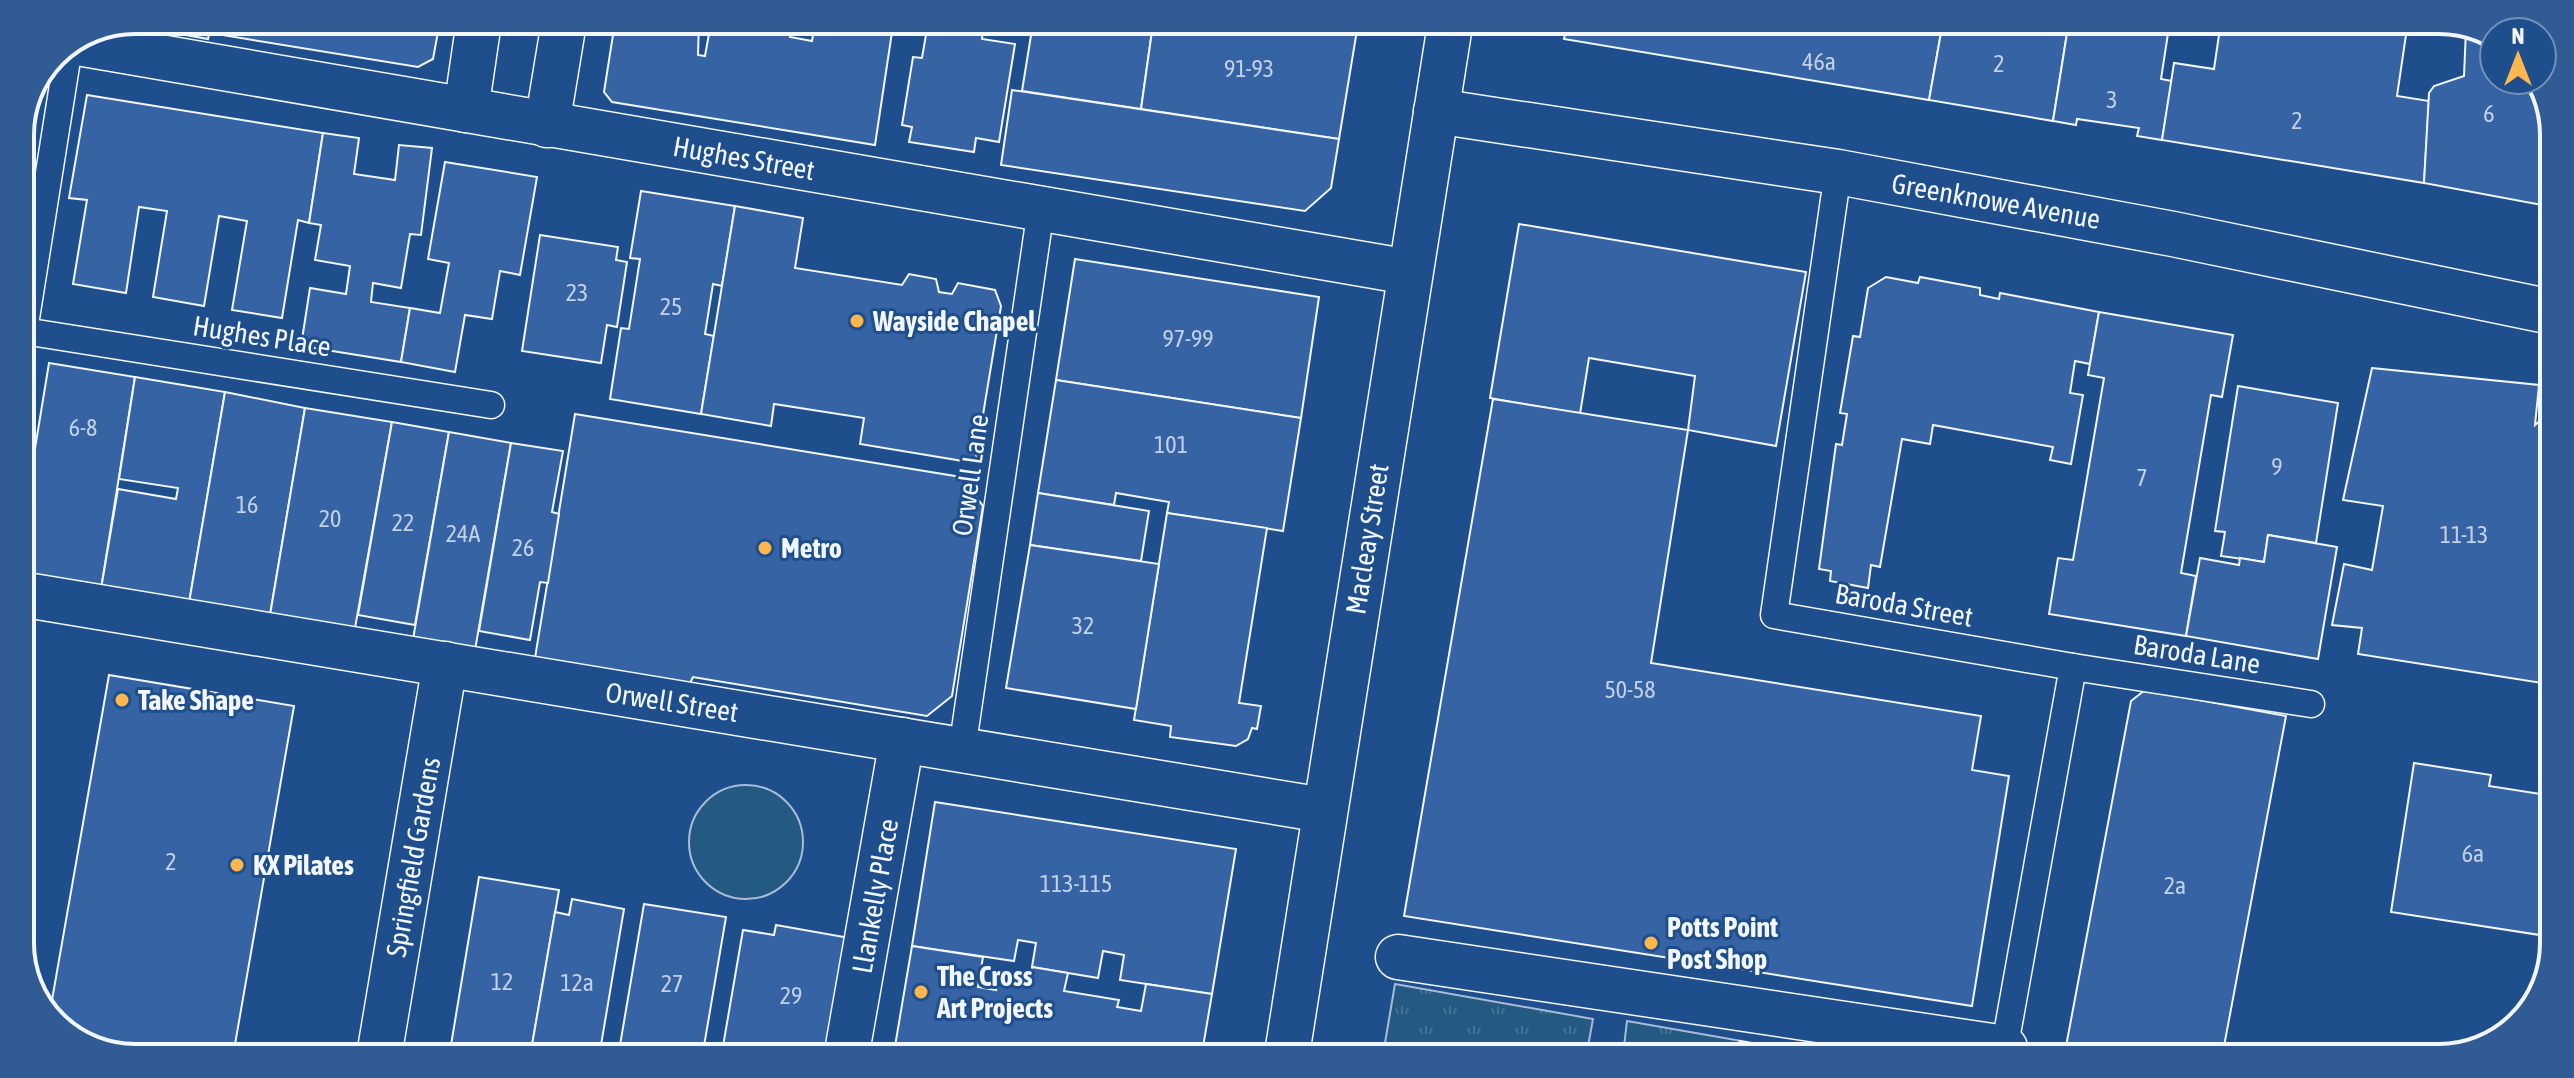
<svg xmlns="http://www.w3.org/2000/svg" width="2574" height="1078" font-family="'Asap Condensed',sans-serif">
  <defs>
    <pattern id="grass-tufts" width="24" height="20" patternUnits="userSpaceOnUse" patternTransform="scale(2)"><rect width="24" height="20" fill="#245a82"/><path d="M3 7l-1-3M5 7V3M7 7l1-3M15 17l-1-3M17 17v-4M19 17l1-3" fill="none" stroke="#447295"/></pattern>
  </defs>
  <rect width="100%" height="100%" fill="#1f4e8c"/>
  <g fill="url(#grass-tufts)" stroke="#a8bbd7" stroke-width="2">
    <path d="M1395 984 1593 1019 1587 1052C1568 1048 1552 1055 1533 1055 1481 1054 1436 1052 1385 1043Z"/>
    <polygon points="1627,1021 1828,1056 1623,1055"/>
  </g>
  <circle fill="#245a82" stroke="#a8bbd7" stroke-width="2" cx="746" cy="842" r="57"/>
  <g fill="#3563a3" stroke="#f2f6ff" stroke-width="2">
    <polygon points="135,20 212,20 208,39 131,25"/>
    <polygon points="212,20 440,21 433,59 418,67 210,33"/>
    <polygon points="615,22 699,22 698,55 705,56 710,28 726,31 728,22 793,22 790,37 812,41 815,22 892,32 875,145 612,102 604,92"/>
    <polygon points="928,23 984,23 982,39 1015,44 999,142 976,138 974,152 909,142 912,127 902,125 913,57 922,58"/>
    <polygon points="1033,23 1153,24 1141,109 1022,91"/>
    <polygon points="1153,24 1358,24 1339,139 1141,109"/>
    <polygon points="1567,25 1942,27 1929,100 1564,39"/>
    <polygon points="1942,27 2068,27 2053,121 1929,100"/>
    <polygon points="2068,27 2169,27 2161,79 2172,81 2162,140 2137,136 2139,128 2077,119 2076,125 2053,121"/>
    <polygon points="2220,28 2407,28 2397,96 2429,101 2424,183 2162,140 2174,63 2214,69"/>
    <polygon points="2466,29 2483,29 2494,37 2494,80 2536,80 2554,127 2553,207 2424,183 2429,93 2434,86 2464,76"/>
    <polygon points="1012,90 1339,139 1331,188 1305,211 1001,165"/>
    <polygon points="87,95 323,133 309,223 298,220 282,318 232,310 247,221 219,216 204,306 153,297 167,211 139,207 126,293 73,284 87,200 69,198"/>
    <polygon points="33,100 20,187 20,128"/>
    <polygon points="323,133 359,138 354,174 395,180 399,145 432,148 421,235 410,234 401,288 373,283 371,302 410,308 401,362 301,346 310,288 346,294 350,266 315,260 321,225 309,223"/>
    <polygon points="445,162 537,177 520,275 500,271 492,319 465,315 455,372 401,362 410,308 440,313 449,263 428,259"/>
    <polygon points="641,191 735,206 722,286 713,284 705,334 714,336 701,414 610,399 621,328 629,329 640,259 630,258"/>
    <polygon points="735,206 803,218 795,268 902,285 909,274 936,279 939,292 952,294 958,283 995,290 1001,306 975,463 860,444 864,418 774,404 771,426 701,414"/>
    <polygon points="1519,224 1806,272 1776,446 1688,430 1695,376 1589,358 1580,414 1490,398"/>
    <polygon points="540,235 618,247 616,260 627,262 617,327 607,325 601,363 522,351"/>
    <polygon points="1075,259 1319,297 1301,418 1056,380"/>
    <polygon points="1886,277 1918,283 1920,277 1980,288 1980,295 1999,299 2000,293 2099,312 2090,364 2075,361 2070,393 2083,395 2071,464 2050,460 2053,447 1933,425 1930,444 1902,439 1880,567 1871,565 1868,588 1830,581 1831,571 1819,569 1836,444 1842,445 1847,414 1840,413 1853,336 1860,337 1868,288"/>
    <polygon points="2099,312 2233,335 2222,397 2211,395 2181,573 2196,576 2186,636 2049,614 2058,558 2073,560 2104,378 2088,375"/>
    <polygon points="49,363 135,377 101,589 20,576 20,540"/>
    <polygon points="2372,368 2539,385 2535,425 2551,411 2548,684 2358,654 2362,628 2332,625 2344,564 2372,570 2383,506 2343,500"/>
    <polygon points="135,377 225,392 189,603 101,589 118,489 176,499 178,488 119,479"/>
    <polygon points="1056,380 1301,418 1283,531 1167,513 1169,502 1116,493 1114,505 1038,493"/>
    <polygon points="2238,386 2338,403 2316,543 2268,535 2264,562 2221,556 2225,532 2215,531"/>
    <polygon points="225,392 305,408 270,615 189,603"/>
    <polygon points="1493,399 1688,430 1651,663 1981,716 1972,770 2009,776 1972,1006 1404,916"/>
    <polygon points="305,408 392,422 355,628 270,615"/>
    <polygon points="575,414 961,477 983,506 952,696 927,716 693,677 690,683 535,658"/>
    <polygon points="392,422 449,432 415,625 358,615"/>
    <polygon points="449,432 511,443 474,656 412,645"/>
    <polygon points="511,443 563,451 552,512 559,514 548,583 540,582 530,640 479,631"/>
    <polygon points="1038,493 1149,511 1141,561 1030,545"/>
    <polygon points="1167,513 1267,528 1239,703 1261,706 1257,729 1252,728 1248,739 1236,746 1170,737 1171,726 1134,720"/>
    <polygon points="2268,535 2337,547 2318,659 2186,636 2200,558 2239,565 2240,558 2264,562"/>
    <polygon points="1030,545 1159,564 1136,709 1006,688"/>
    <polygon points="109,675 294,706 234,1050 91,1049 49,1017"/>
    <polygon points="2145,690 2286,716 2222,1057 2064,1057 2131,701"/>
    <polygon points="2414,763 2491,775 2489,786 2547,795 2546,936 2391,912"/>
    <polygon points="935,802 1236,849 1212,994 1120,980 1124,955 1103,951 1098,978 1032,967 1036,943 1018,940 1014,961 912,946"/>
    <polygon points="479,877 559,890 531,1051 450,1051"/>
    <polygon points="572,899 624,909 600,1051 531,1051 555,912 569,915"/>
    <polygon points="644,904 726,917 703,1052 619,1051"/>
    <polygon points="776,925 861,940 841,1052 722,1052 743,930 774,935"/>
    <polygon points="912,946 983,957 978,987 996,990 997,982 1030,986 1032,967 1068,973 1064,991 1119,1000 1117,1007 1141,1011 1146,984 1212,994 1202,1053 894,1052"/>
  </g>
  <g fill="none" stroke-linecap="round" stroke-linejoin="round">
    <defs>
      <g id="lane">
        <polyline points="1838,172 1774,615 2073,667 2003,1056"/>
        <polyline points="24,331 491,405"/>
        <polyline points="20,356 69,47"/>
        <polyline points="2073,667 2311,704"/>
        <polyline points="962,750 1041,209"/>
      </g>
      <g id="street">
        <polyline points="78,43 1409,272"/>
        <polyline points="466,110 479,21"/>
        <polyline points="1436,111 1838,172 2173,234 2552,312"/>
        <polyline points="547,125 564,22"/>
        <polyline points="20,594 1323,810"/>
        <polyline points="1398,957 2005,1048"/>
        <polyline points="380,1050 445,664"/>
        <polyline points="847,1052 902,740"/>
      </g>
      <polyline id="secondary" points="1287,1054 1450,25"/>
    </defs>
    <use href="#lane" stroke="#f2f6ff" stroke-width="29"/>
    <use href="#street" stroke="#f2f6ff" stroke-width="47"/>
    <use href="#secondary" stroke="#f2f6ff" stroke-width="47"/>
    <use href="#lane" stroke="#1f4e8c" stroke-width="26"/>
    <use href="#street" stroke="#1f4e8c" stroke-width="44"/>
    <use href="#secondary" stroke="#1f4e8c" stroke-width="44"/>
    <polyline stroke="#f2f6ff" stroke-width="2" stroke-dasharray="10 4" stroke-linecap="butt" points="1736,1055 1739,1041 1829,1056"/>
  </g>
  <g fill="#ffb74d" stroke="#1f4e8c" stroke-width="3">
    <circle cx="857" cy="321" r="8"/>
    <circle cx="765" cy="548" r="8"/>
    <circle cx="122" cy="700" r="8"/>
    <circle cx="237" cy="865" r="8"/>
    <circle cx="1651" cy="943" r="8"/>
    <circle cx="921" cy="992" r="8"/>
  </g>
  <g text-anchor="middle" stroke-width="6" stroke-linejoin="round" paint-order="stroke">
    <g font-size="24" fill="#c3d1e8">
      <text x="1819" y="70">46a</text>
      <text x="1999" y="72">2</text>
      <text x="1249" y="77">91-93</text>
      <text x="2112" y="108">3</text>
      <text x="2489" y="122">6</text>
      <text x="2297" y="129">2</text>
      <text x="577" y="301">23</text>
      <text x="671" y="315">25</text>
      <text x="1188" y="347">97-99</text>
      <text x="83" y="436">6-8</text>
      <text x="1171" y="453">101</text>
      <text x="2277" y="475">9</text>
      <text x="2142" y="486">7</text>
      <text x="247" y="513">16</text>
      <text x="330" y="527">20</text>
      <text x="403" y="531">22</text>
      <text x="463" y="542">24A</text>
      <text x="2464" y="543">11-13</text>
      <text x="523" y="556">26</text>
      <text x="1083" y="634">32</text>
      <text x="1630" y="698">50-58</text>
      <text x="2473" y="862">6a</text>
      <text x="171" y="870">2</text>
      <text x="1076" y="892">113-115</text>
      <text x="2175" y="894">2a</text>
      <text x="502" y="990">12</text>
      <text x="577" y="991">12a</text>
      <text x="672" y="992">27</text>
      <text x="791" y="1004">29</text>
    </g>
    <g font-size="28" fill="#f2f6ff" stroke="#1f4e8c">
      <text transform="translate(744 158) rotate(10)" y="10">Hughes Street</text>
      <text transform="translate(1996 201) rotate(10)" y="10">Greenknowe Avenue</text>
      <text transform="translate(262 336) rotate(9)" y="10">Hughes Place</text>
      <text transform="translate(970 475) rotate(-82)" y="10">Orwell Lane</text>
      <text transform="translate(1367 539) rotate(-81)" y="10">Macleay Street</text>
      <text transform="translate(1904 605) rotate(10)" y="10">Baroda Street</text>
      <text transform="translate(2197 654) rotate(9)" y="10">Baroda Lane</text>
      <text transform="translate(672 702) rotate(9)" y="10">Orwell Street</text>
      <text transform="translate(413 857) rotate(-80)" y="10">Springfield Gardens</text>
      <text transform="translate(875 896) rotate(-80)" y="10">Llankelly Place</text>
    </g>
    <g font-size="28" font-weight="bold" fill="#f2f6ff" stroke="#1f4e8c" text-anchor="start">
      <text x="873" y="331">Wayside Chapel</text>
      <text x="781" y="558">Metro</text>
      <text x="138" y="710">Take Shape</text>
      <text x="253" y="875">KX Pilates</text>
      <text x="1667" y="937">Potts Point<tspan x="1667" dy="32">Post Shop</tspan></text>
      <text x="937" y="986">The Cross<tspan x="937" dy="32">Art Projects</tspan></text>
    </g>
  </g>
  <path d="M0 0H2574V1078H0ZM135 34H2439A101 101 0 0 1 2540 135V943A101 101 0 0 1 2439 1044H135A101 101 0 0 1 34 943V135A101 101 0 0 1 135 34Z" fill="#305b95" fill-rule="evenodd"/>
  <path fill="none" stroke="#f2f6ff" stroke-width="4" d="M135 34H2439A101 101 0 0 1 2540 135V943A101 101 0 0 1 2439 1044H135A101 101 0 0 1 34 943V135A101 101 0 0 1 135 34Z"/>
  <g transform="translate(2518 56)"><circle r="38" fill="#1f4e8c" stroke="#7391ba" stroke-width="2"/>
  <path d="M0-6L14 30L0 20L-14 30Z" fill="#ffb74d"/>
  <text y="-12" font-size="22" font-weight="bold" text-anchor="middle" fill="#f2f6ff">N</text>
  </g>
</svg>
